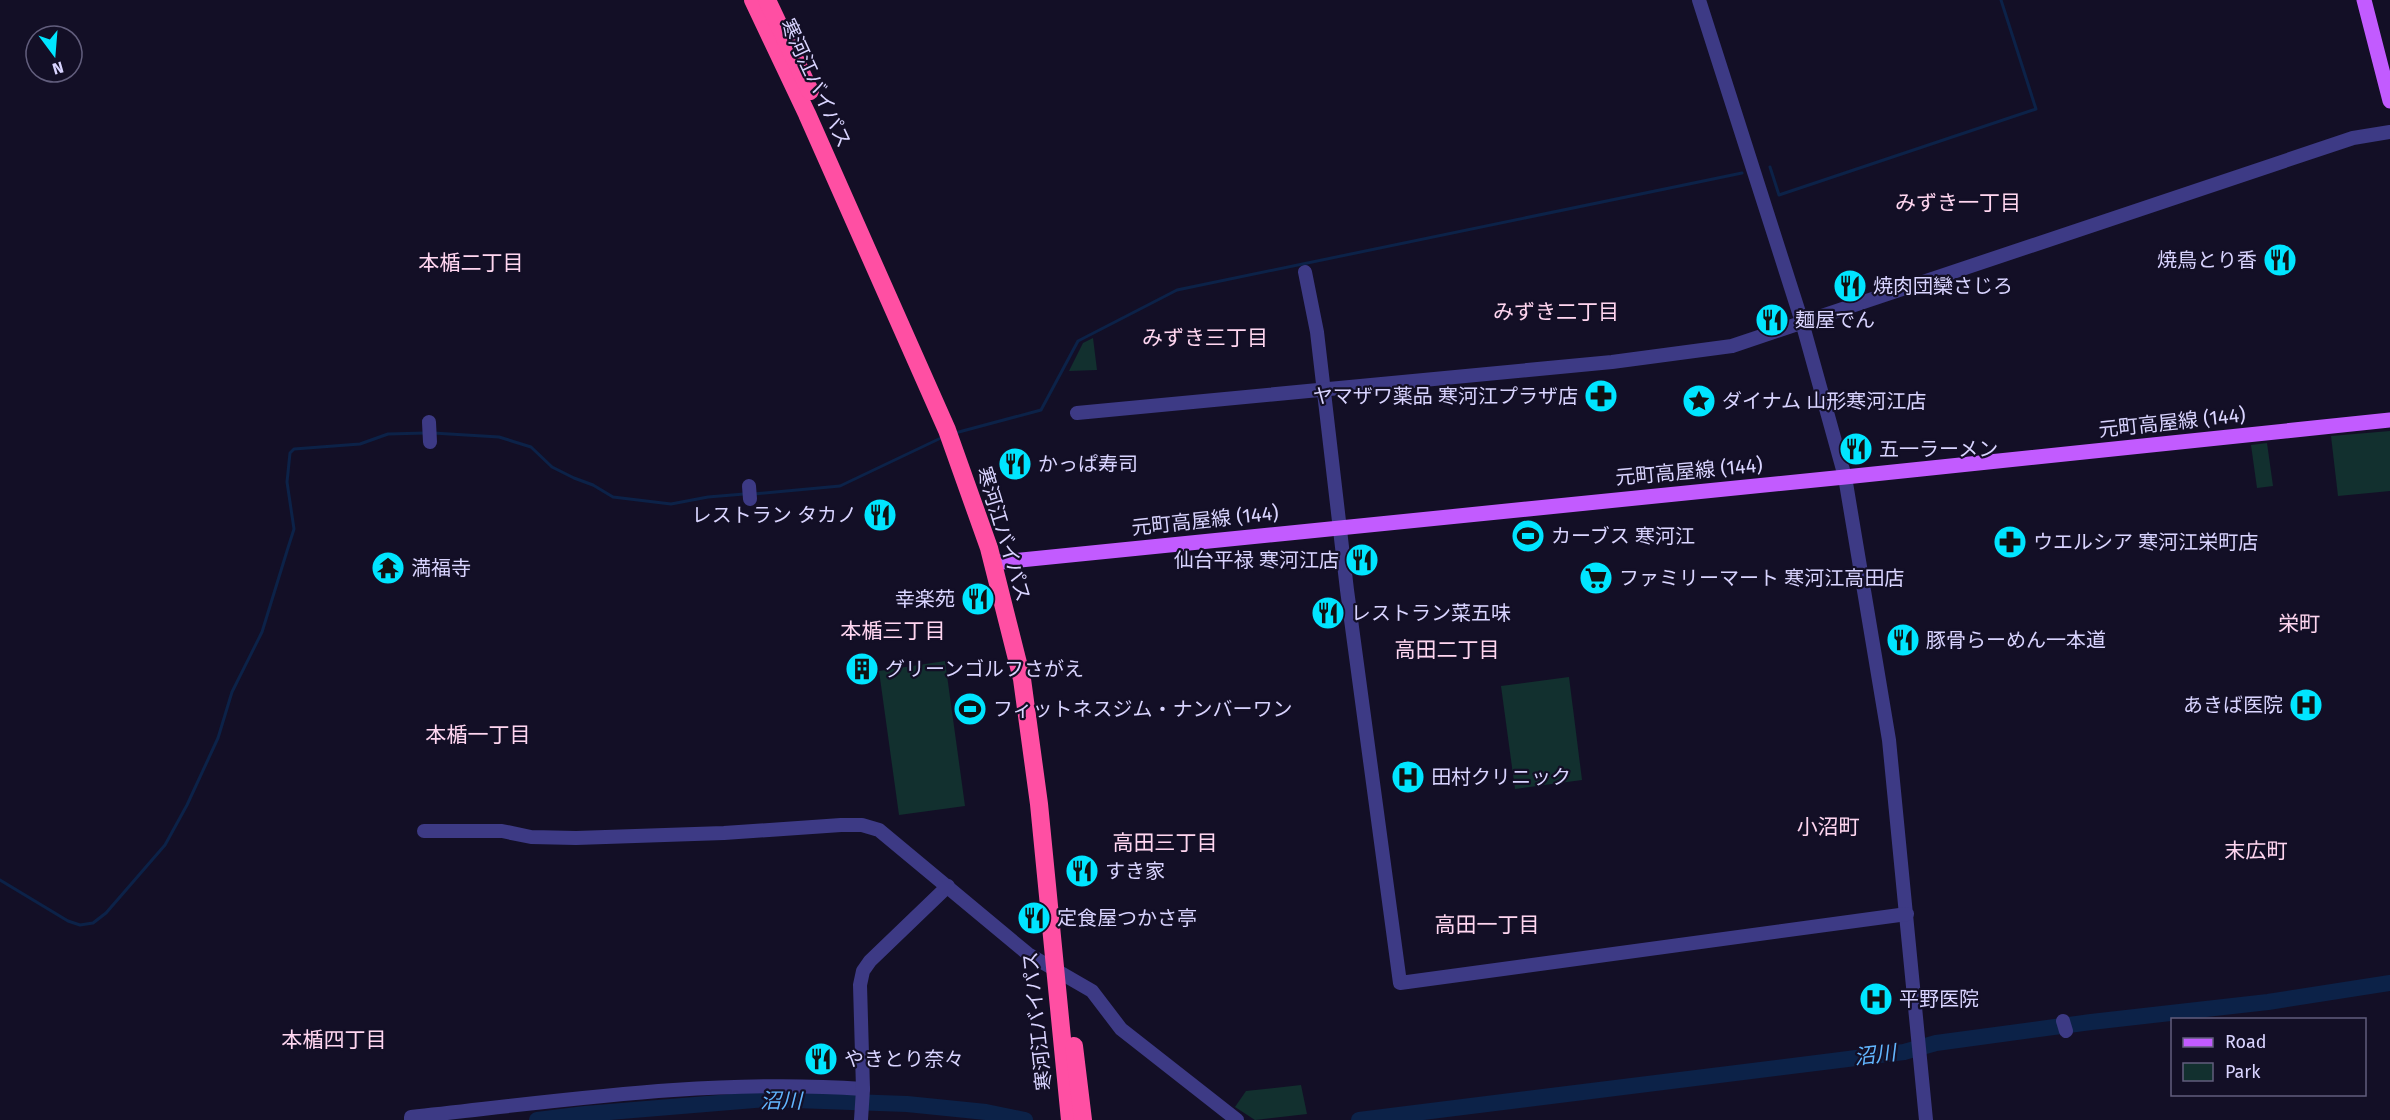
<svg xmlns="http://www.w3.org/2000/svg" width="2390" height="1120" font-family="'Fira Sans','Noto Sans JP',sans-serif">
  <rect width="100%" height="100%" fill="#130f26"/>
  <g fill="#12302f">
    <polygon points="1093,338 1097,370 1069,371 1083,343"/>
    <polygon points="2390,431 2390,491 2338,496 2331,436"/>
    <polygon points="2267,443 2273,486 2257,488 2251,445"/>
    <polygon points="945,661 965,806 899,815 879,671"/>
    <polygon points="1569,677 1582,780 1515,789 1501,686"/>
    <polygon points="1301,1085 1307,1114 1255,1120 1235,1107 1246,1091"/>
  </g>
  <g fill="none" stroke-linecap="round" stroke-linejoin="round">
    <g stroke="#0c2248" stroke-width="3">
      <polyline points="1770,167 1779,195 2036,109 2001,0"/>
      <polyline points="433,433 499,437 531,447 552,467 574,478 593,485 613,497 671,504 708,497 744,494"/>
      <polyline points="955,433 1041,410 1078,341 1177,290 1742,173"/>
      <polyline points="754,494 840,486 943,437"/>
      <polyline points="0,880 68,921 80,925 93,923 106,913 165,845 187,805 218,738 232,692 262,632 287,551 294,529 287,482 290,453 294,449 360,444 388,434 426,433"/>
    </g>
    <g stroke="#0c2248" stroke-width="16">
      <polyline points="537,1120 585,1114 768,1099 907,1104 986,1112 1025,1120"/>
      <polyline points="1359,1120 1904,1052 1936,1043 2091,1022 2268,1002 2390,983"/>
    </g>
    <g stroke="#3d3a85" stroke-width="14">
      <polyline points="1699,0 1802,322 1845,477 1889,740 1926,1120"/>
      <polyline points="1305,272 1317,332 1347,590 1400,983 1907,914"/>
      <polyline points="1077,413 1612,362 1732,346 2353,138 2390,132"/>
      <polyline points="429,422 430,442"/>
      <polyline points="749,486 750,499"/>
      <polyline points="424,831 502,831 531,837 576,838 724,833 841,825 862,825 879,830 1028,954 1092,991 1121,1029 1237,1120"/>
      <polyline points="2063,1021 2066,1031"/>
      <path d="M411 1120V1117C560 1101 712 1078 863 1089"/>
      <polyline points="861,1120 863,1089 860,985 863,971 870,961 948,886"/>
    </g>
    <g stroke="#c25bff" stroke-width="15">
      <polyline points="2364,0 2390,101"/>
      <polyline points="992,563 1845,477 2390,420"/>
    </g>
    <g stroke="#ff4fa3" stroke-width="18">
      <polyline points="753,0 807,114 947,430 989,548 1022,679 1039,804 1070,1120"/>
      <polyline points="767,0 810,91"/>
      <polyline points="1074,1046 1083,1120"/>
    </g>
  </g>
  <defs>
    <symbol id="restaurant-disc" viewBox="-11 -11 22 22"><circle r="9.5" fill="#00e5ff" stroke="#130f26"/><path d="M-5-6h1v4h1v-4h1v4h1v-4h1v5L-1.5 .5V6h-2V.5L-5-1ZM5-6V6H3V1.5H1.5Q1.5-4 5-6Z" fill="#111"/></symbol>
    <symbol id="pharmacy-disc" viewBox="-11 -11 22 22"><circle r="9.5" fill="#00e5ff" stroke="#130f26"/><path d="M-2-6h4v4h4v4h-4v4h-4v-4h-4v-4h4Z" fill="#111"/></symbol>
    <symbol id="sight-disc" viewBox="-11 -11 22 22"><circle r="9.5" fill="#00e5ff" stroke="#130f26"/><path d="M0-6L1.8-2.2L6-1.7L2.9 1.2L3.7 5.4L0 3.3L-3.7 5.4L-2.9 1.2L-6-1.7L-1.8-2.2Z" fill="#111"/></symbol>
    <symbol id="stadium-disc" viewBox="-11 -11 22 22"><circle r="9.5" fill="#00e5ff" stroke="#130f26"/><path d="M0-5a6.5 5 0 1 0 0 10a6.5 5 0 1 0 0-10ZM-3.5-1.8h7v3.6h-7Z" fill="#111"/></symbol>
    <symbol id="temple-disc" viewBox="-11 -11 22 22"><circle r="9.5" fill="#00e5ff" stroke="#130f26"/><path d="M0-6L5-2H3V0L6.5 2.5H4V6H1.5V3h-3V6H-4V2.5H-6.5L-3 0V-2H-5Z" fill="#111"/></symbol>
    <symbol id="supermarket-disc" viewBox="-11 -11 22 22"><circle r="9.5" fill="#00e5ff" stroke="#130f26"/><path d="M-6-5.5h2.5l.6 2H6L4.5 2H-2.5L-4.4-4H-6ZM-1.5 3.2a1.3 1.3 0 1 0 .1 0ZM3 3.2a1.3 1.3 0 1 0 .1 0Z" fill="#111"/></symbol>
    <symbol id="building-disc" viewBox="-11 -11 22 22"><circle r="9.5" fill="#00e5ff" stroke="#130f26"/><path d="M-4-6H4V6H1V3H-1V6H-4ZM-2.5-4.3h1.7v1.8h-1.7ZM.8-4.3h1.7v1.8H.8ZM-2.5-1h1.7V.8h-1.7ZM.8-1h1.7V.8H.8Z" fill="#111"/></symbol>
    <symbol id="hospital-disc" viewBox="-11 -11 22 22"><circle r="9.5" fill="#00e5ff" stroke="#130f26"/><path d="M-5-5h3v3.5h4V-5h3V5h-3V1.5h-4V5h-3Z" fill="#111"/></symbol>
  </defs>
  <g fill-rule="evenodd">
    <use href="#restaurant-disc" x="2261" y="241" width="38" height="38"/>
    <use href="#restaurant-disc" x="1831" y="267" width="38" height="38"/>
    <use href="#restaurant-disc" x="1753" y="301" width="38" height="38"/>
    <use href="#pharmacy-disc" x="1582" y="377" width="38" height="38"/>
    <use href="#sight-disc" x="1680" y="382" width="38" height="38"/>
    <use href="#restaurant-disc" x="1837" y="430" width="38" height="38"/>
    <use href="#restaurant-disc" x="996" y="445" width="38" height="38"/>
    <use href="#restaurant-disc" x="861" y="496" width="38" height="38"/>
    <use href="#stadium-disc" x="1509" y="517" width="38" height="38"/>
    <use href="#pharmacy-disc" x="1991" y="523" width="38" height="38"/>
    <use href="#restaurant-disc" x="1343" y="541" width="38" height="38"/>
    <use href="#temple-disc" x="369" y="549" width="38" height="38"/>
    <use href="#supermarket-disc" x="1577" y="559" width="38" height="38"/>
    <use href="#restaurant-disc" x="959" y="580" width="38" height="38"/>
    <use href="#restaurant-disc" x="1309" y="594" width="38" height="38"/>
    <use href="#restaurant-disc" x="1884" y="621" width="38" height="38"/>
    <use href="#building-disc" x="843" y="650" width="38" height="38"/>
    <use href="#hospital-disc" x="2287" y="686" width="38" height="38"/>
    <use href="#stadium-disc" x="951" y="690" width="38" height="38"/>
    <use href="#hospital-disc" x="1389" y="758" width="38" height="38"/>
    <use href="#restaurant-disc" x="1063" y="852" width="38" height="38"/>
    <use href="#restaurant-disc" x="1015" y="899" width="38" height="38"/>
    <use href="#hospital-disc" x="1857" y="980" width="38" height="38"/>
    <use href="#restaurant-disc" x="802" y="1040" width="38" height="38"/>
  </g>
  <g text-anchor="middle" stroke-width="4.5" stroke-linejoin="round" paint-order="stroke">
    <g font-size="20" fill="#d9d4ff" stroke="#130f26">
      <text transform="translate(816 83) rotate(65)" y="7">寒河江バイパス</text>
      <text transform="translate(2172 422) rotate(-6)" y="7">元町高屋線 (144)</text>
      <text transform="translate(1689 471) rotate(-5)" y="7">元町高屋線 (144)</text>
      <text transform="translate(1205 520) rotate(-6)" y="7">元町高屋線 (144)</text>
      <text transform="translate(1004 534) rotate(73)" y="7">寒河江バイパス</text>
      <text transform="translate(1037 1021) rotate(-96)" y="7">寒河江バイパス</text>
    </g>
    <g font-size="20" fill="#d9d4ff" stroke="#130f26" text-anchor="start">
      <text x="2257" y="267" text-anchor="end">焼鳥とり香</text>
      <text x="1873" y="293">焼肉団欒さじろ</text>
      <text x="1795" y="327">麺屋でん</text>
      <text x="1578" y="403" text-anchor="end">ヤマザワ薬品 寒河江プラザ店</text>
      <text x="1722" y="408">ダイナム 山形寒河江店</text>
      <text x="1879" y="456">五一ラーメン</text>
      <text x="1038" y="471">かっぱ寿司</text>
      <text x="857" y="522" text-anchor="end">レストラン タカノ</text>
      <text x="1551" y="543">カーブス 寒河江</text>
      <text x="2033" y="549">ウエルシア 寒河江栄町店</text>
      <text x="1339" y="567" text-anchor="end">仙台平禄 寒河江店</text>
      <text x="411" y="575">満福寺</text>
      <text x="1619" y="585">ファミリーマート 寒河江高田店</text>
      <text x="955" y="606" text-anchor="end">幸楽苑</text>
      <text x="1351" y="620">レストラン菜五味</text>
      <text x="1926" y="647">豚骨らーめん一本道</text>
      <text x="885" y="676">グリーンゴルフさがえ</text>
      <text x="2283" y="712" text-anchor="end">あきば医院</text>
      <text x="993" y="716">フィットネスジム・ナンバーワン</text>
      <text x="1431" y="784">田村クリニック</text>
      <text x="1105" y="878">すき家</text>
      <text x="1057" y="925">定食屋つかさ亭</text>
      <text x="1899" y="1006">平野医院</text>
      <text x="844" y="1066">やきとり奈々</text>
    </g>
    <g font-size="21" fill="#ffd6f0" stroke="#130f26">
      <text x="1958" y="210">みずき一丁目</text>
      <text x="471" y="270">本楯二丁目</text>
      <text x="1556" y="319">みずき二丁目</text>
      <text x="1205" y="345">みずき三丁目</text>
      <text x="2299" y="631">栄町</text>
      <text x="893" y="638">本楯三丁目</text>
      <text x="1447" y="657">高田二丁目</text>
      <text x="478" y="742">本楯一丁目</text>
      <text x="1828" y="834">小沼町</text>
      <text x="1165" y="850">高田三丁目</text>
      <text x="2256" y="858">末広町</text>
      <text x="1487" y="932">高田一丁目</text>
      <text x="334" y="1047">本楯四丁目</text>
    </g>
    <g font-size="21" font-style="italic" fill="#62b6ff" stroke="#130f26">
      <text transform="translate(1875 1055) rotate(-7)" y="7">沼川</text>
      <text x="781" y="1108">沼川</text>
    </g>
  </g>
  <rect x="2171" y="1018" width="195" height="78" fill="#130f26" stroke="#625e7d" stroke-width="1.5"/>
  <rect x="2183" y="1038" width="30" height="9" fill="#c25bff" stroke="#625e7d" stroke-width="1.5"/>
  <text x="2225" y="1048" font-size="18" fill="#d9d4ff">Road</text>
  <rect x="2183" y="1063" width="30" height="18" fill="#12302f" stroke="#625e7d" stroke-width="1.5"/>
  <text x="2225" y="1078" font-size="18" fill="#d9d4ff">Park</text>
  <g transform="translate(54 54) rotate(164)"><circle r="28" fill="#130f26" stroke="#625e7d" stroke-width="1.5"/>
  <path d="M0-4.5L10 22L0 15L-10 22Z" fill="#00e5ff"/>
  <text y="-9" font-size="16" font-weight="bold" text-anchor="middle" fill="#d9d4ff">N</text>
  </g>
</svg>
